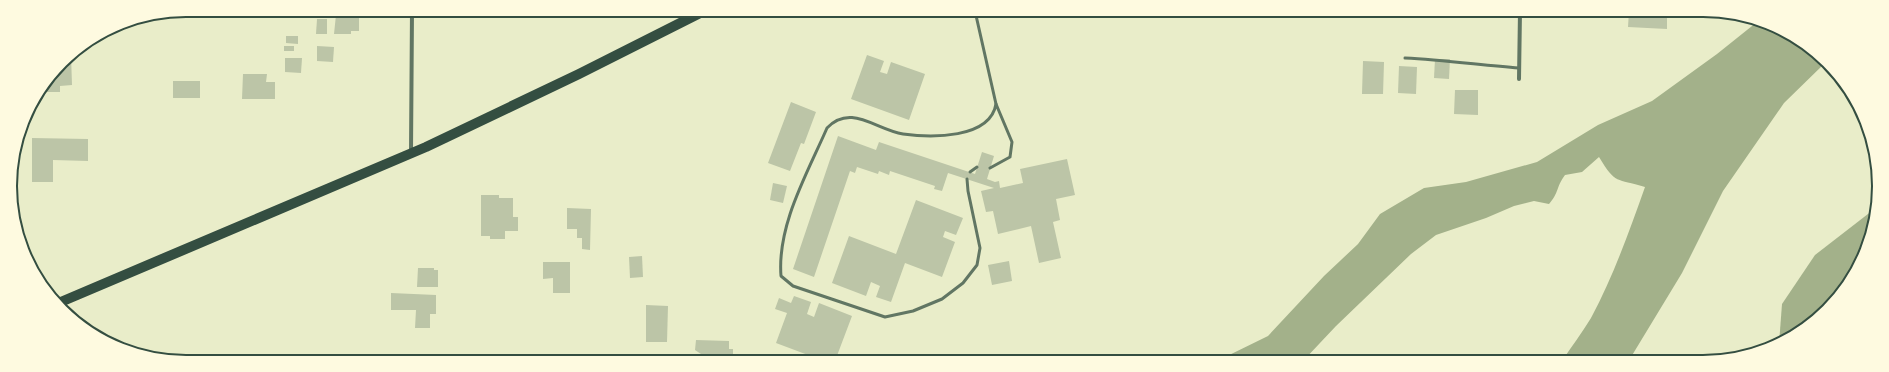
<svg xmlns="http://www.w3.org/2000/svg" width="1889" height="372" font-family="'Work Sans',sans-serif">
  <rect width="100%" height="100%" fill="#e9edc9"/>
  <g fill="#a3b18a">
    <path d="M1757 22 1791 33 1825 63 1784 103 1723 191 1682 273 1628 362 1562 361C1571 347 1582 333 1591 318 1613 277 1629 232 1645 187 1616 178 1616 185 1599 157L1582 172 1565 175C1556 187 1559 193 1549 204L1534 201 1514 206 1486 218 1436 235 1411 254 1336 326 1303 361H1217L1268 336 1324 276 1358 244 1380 214 1424 188 1466 182 1537 162 1598 125 1652 101 1717 54Z"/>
    <polygon points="1877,207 1861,264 1827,311 1779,344 1782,304 1815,255"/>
  </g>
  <g fill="#bcc5a7">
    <polygon points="465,10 489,10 488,18 465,18"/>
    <polygon points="1629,11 1667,11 1667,29 1628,27"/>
    <polygon points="336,15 359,15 359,31 351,31 351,34 334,34"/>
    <polygon points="317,19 327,19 327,34 316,34"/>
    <polygon points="286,36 298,36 298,44 286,43"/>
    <rect x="284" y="46" width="10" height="5"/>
    <polygon points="317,46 334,47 333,62 317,61"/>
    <polygon points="71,55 72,85 60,86 60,92 41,92 62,61"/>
    <polygon points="867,55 884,61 880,72 887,74 891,62 925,74 909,120 851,99"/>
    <polygon points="285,58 302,58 301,73 285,72"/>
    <polygon points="1435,59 1450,59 1449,79 1434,78"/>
    <polygon points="1363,61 1384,62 1383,94 1362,94"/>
    <polygon points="1399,66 1417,67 1416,94 1398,93"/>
    <polygon points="243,74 267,74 266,82 275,82 275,99 242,99"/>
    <rect x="173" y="81" width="27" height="17"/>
    <polygon points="1455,90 1478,90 1478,115 1454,114"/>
    <polygon points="791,102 816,112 804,144 801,143 790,171 768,163"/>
    <polygon points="838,136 876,150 879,142 975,174 982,152 994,156 987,179 995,182 999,181 1000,188 1023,183 1020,169 1067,159 1075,195 1056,199 1060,220 1053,222 1061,258 1039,263 1031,226 998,234 993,211 986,212 981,191 994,188 948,173 942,191 934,189 935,186 890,171 889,175 879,171 878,174 857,167 855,173 850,171 814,277 793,269"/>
    <polygon points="32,138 88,139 88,161 53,160 53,182 32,182"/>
    <polygon points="773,183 787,186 783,203 770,200"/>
    <polygon points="481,195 499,195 499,198 513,198 513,217 518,217 518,231 505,231 505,239 490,239 490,236 481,236"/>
    <polygon points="916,200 963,218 956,235 945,231 943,237 955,242 942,277 905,263 891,302 876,297 880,286 871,282 866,296 832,283 849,236 896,254"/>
    <polygon points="567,208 591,209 590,250 582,249 582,238 577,238 577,229 567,229"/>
    <polygon points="642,256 643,277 630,278 629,257"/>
    <polygon points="1009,261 1012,281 992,285 988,265"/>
    <polygon points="543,262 570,262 570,293 553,293 553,278 543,279"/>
    <polygon points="418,268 434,268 434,270 438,270 438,287 417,287"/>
    <polygon points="391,293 436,295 436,314 430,314 430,328 415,328 416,310 391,310"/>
    <polygon points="794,296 811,302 807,314 814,317 819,303 852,316 835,361 824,361 776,343 787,313 775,309 779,298 791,303"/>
    <polygon points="646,305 668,306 667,342 646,342"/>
    <polygon points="696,340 729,341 729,349 733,349 733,357 729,357 729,361 701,361 701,354 695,350"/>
  </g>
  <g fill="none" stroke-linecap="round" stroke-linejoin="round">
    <g stroke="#617663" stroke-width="3">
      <polyline points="975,11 996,104"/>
      <path d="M1405 58C1443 60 1481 65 1519 68"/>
      <polyline points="970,172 977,167"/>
      <path d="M967 179 968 191 980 248 977 265 963 283 942 299 913 311 885 317 793 286 781 276C777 225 807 174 827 128 851 103 876 130 903 134 931 138 990 139 996 104L1012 142 1010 157 990 168"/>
    </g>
    <g stroke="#617663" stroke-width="4">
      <polyline points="1519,79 1520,11"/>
      <polyline points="411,152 412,10"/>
    </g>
    <polyline stroke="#344e41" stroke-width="10" points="56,304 426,147 579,74 706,10"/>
  </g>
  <path d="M0 0H1889V372H0ZM186 17H1703A169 169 0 0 1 1872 186V186A169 169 0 0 1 1703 355H186A169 169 0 0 1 17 186V186A169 169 0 0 1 186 17Z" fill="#fefae0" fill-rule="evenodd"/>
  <path fill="none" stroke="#344e41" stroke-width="2" d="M186 17H1703A169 169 0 0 1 1872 186V186A169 169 0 0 1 1703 355H186A169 169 0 0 1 17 186V186A169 169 0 0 1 186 17Z"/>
</svg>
